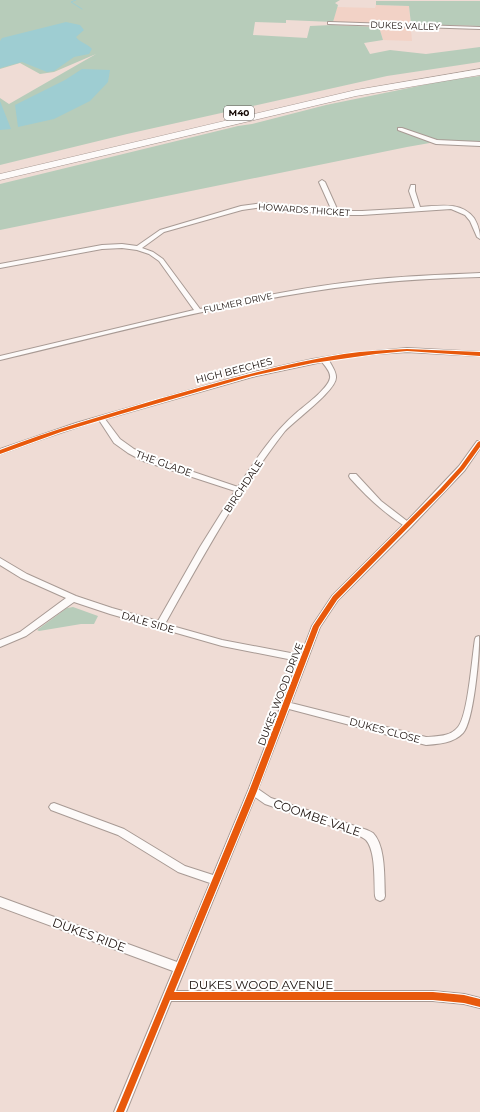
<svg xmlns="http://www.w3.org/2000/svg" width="480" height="1112" font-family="Montserrat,sans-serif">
  <rect width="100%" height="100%" fill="#efdcd5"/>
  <polygon fill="#f2d2c6" points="376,5 409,6 412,41 383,40 379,27 332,25 337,7 375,8"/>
  <g fill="#b7ccba">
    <polygon points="0,0 340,0 335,3 338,5 333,22 286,20 286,23 255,22 253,35 307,38 310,26 332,25 379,27 383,40 364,43 370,54 390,50 426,54 480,47 480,62 387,76 127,134 0,165 0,98 9,104 96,54 54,72 40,74 20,63 0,69"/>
    <polygon points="376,1 480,1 480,26 411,24 409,6 376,5"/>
    <polygon points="480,76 480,145 441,141 407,147 0,230 0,184 238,126 252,124 326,105 443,81"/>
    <polygon points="73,607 98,616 94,624 81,624 39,631 37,630 67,608"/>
  </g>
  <g fill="#9ecdd2">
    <path d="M66 22 80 25 84 30 76 37C80 43 87 43 92 49L89 54 74 57 54 71 47 72 22 62 0 68V41L2 38Z"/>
    <polygon points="82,69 110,70 108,82 90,101 54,119 18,127 15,105 65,80"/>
    <polygon points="0,101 11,129 0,130"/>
  </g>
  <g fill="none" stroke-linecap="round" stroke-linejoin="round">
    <polyline stroke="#9ecdd2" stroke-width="1" points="76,0 71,2 82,9"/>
    <defs>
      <g id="minor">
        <polygon points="330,22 480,27 480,29 328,24 328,22"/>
        <polygon points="398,128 402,128 437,140 480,142 480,146 436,144 398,130"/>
        <path d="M322 180 325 182 338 211H362L415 208 409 191 411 185H415V191L420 207C439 206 461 201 474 218 478 225 480 231 480 239L477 237 470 221 465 215 451 209 362 215H336L263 207 242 210 164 232 142 248 153 252 163 259 200 309C252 298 305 287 359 281 399 276 439 275 480 273V277C440 278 399 280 359 285 238 299 119 332 0 360V356L194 310 159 261 149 254 137 250 122 248 102 249 0 268V264L102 245 122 244 137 246 160 230 241 206 263 203 332 211 319 182Z"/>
        <path d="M407 348 480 352V356L407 352 376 354 329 360C331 365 336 371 336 377 337 390 295 420 285 431 270 450 256 471 243 490 216 533 190 579 165 624L222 640 301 655 312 626 332 596 403 525C383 512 366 496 350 478L349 476 350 474H356L381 501 407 521 459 466 477 441H480V448L465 470 411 527 338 600 320 627 291 703 426 737C437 736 450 737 458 727 468 715 472 657 475 639L476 637 479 636C480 650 474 721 463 733 454 743 438 744 426 745L289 709 258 789 271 798 361 828C365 829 370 831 373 833 386 846 384 879 385 896L384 899 380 901 376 899 375 896C374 882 376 851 366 840 364 838 361 837 358 835L265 804 255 797 176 991H433L464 994 480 998V1008L464 1004 433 1001H171L126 1112H114L173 971 0 907V897L177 962 210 883 178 872 118 835 51 810 49 807 51 804 54 803 124 829 185 866 213 875 248 791 298 661 222 646 110 614 74 602 26 636 0 647V640L20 632 66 598 21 578 0 565V558L27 574 76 596 112 608 158 621 200 547 235 491 143 461 128 453 114 443 99 420 42 439 0 454V449L76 423 250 373 313 359 344 354ZM322 362C325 366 331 372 330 378 328 389 304 406 295 414 272 434 255 461 238 487L149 457 134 449 120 439 105 419 252 377Z"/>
      </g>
      <polygon id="motorway" points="480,69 480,75 356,96 0,180 0,174 356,90"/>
    </defs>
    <use href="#minor" stroke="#a89a94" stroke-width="2"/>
    <use href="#motorway" stroke="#a89a94" stroke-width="1"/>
    <use href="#minor" fill="#fdfaf9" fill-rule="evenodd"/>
    <use href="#motorway" fill="#fdfaf9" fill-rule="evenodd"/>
    <defs>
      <g id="cycleway">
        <path d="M407 349 480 352V356L407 351 376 354 313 363 252 376 121 414 61 432 0 454V450C52 430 105 415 159 399 220 382 281 364 344 354 365 351 386 350 407 349Z"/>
        <polygon points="480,441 480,447 464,469 444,491 337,600 319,627 257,791 174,992 433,992 464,995 480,999 480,1007 464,1003 433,1000 170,1000 124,1112 116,1112 249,791 313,626 333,596 440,489 460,467 478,442"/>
      </g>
    </defs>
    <use href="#cycleway" stroke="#fff" stroke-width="2"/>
    <use href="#cycleway" fill="#e8590c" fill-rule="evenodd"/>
  </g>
  <g text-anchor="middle" stroke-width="4" stroke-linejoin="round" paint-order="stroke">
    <g font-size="9" fill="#180d09" stroke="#fff">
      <text transform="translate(405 26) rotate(2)" y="3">DUKES VALLEY</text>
      <text transform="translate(304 210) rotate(4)" y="3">HOWARDS THICKET</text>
      <text transform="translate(238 303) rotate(-12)" y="3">FULMER DRIVE</text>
    </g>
    <rect fill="#fff" stroke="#5d5653" stroke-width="1" x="224" y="106" width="30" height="14" rx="3"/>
    <g font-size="9" font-weight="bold" fill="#180d09">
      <text x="239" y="116">M40</text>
    </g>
    <g font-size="10" fill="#180d09" stroke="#fff">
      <text transform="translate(234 370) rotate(-14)" y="4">HIGH BEECHES</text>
      <text transform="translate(164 463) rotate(20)" y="4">THE GLADE</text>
      <text transform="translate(243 486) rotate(-56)" y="4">BIRCHDALE</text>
      <text transform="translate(148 622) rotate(16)" y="4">DALE SIDE</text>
      <text transform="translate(280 694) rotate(-69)" y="4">DUKES WOOD DRIVE</text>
      <text transform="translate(385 730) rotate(15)" y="4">DUKES CLOSE</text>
    </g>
    <g font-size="12" fill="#180d09" stroke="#fff">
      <text transform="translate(317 818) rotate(19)" y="4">COOMBE VALE</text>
      <text transform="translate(89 935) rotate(20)" y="4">DUKES RIDE</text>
      <text x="261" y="989">DUKES WOOD AVENUE</text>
    </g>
  </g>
</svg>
